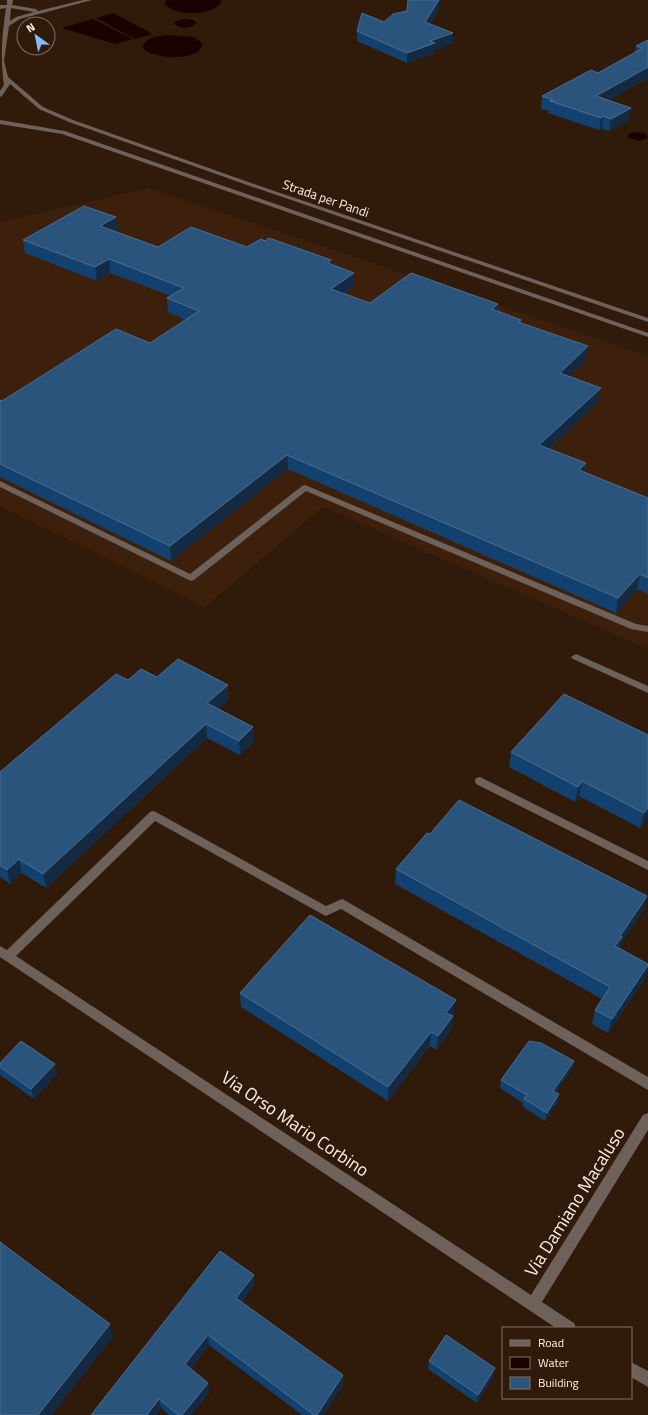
<svg xmlns="http://www.w3.org/2000/svg" width="648" height="1415" font-family="'Titillium Web',sans-serif">
  <rect width="100%" height="100%" fill="#301a0a"/>
  <polygon fill="#3d200c" points="149,188 648,356 648,649 323,507 205,607 0,506 0,222"/>
  <g fill="#180300">
    <path d="M166 0H221V3C210 16 176 17 165 4Z"/>
    <polygon points="113,13 149,32 152,34 135,39 132,37 141,34 131,37 96,18"/>
    <polygon points="93,19 133,39 115,44 62,28"/>
    <path d="M183 19 193 20 197 23C191 29 180 29 174 24L176 21Z"/>
    <path d="M168 35 194 37 202 43C203 62 153 60 143 48 144 37 160 36 168 35Z"/>
    <polygon points="637,132 646,134 648,138 638,141 628,137 629,133"/>
  </g>
  <g fill="none" stroke-linecap="round" stroke-linejoin="round">
    <g fill="#6d6159" fill-rule="evenodd">
      <path d="M7 0H13L12 5 36 9 38 11 83 0H92L20 19 9 26 4 61 8 77 43 107 73 120 254 184 648 318V322L250 186 69 122 39 109 10 84 2 96 0 97V91L4 85C0 57 2 35 6 8L0 9V5H7ZM11 8 34 12 16 17 10 21Z"/>
      <polygon points="0,120 65,131 648,333 648,337 62,134 0,124"/>
      <polygon points="0,481 190,574 302,486 305,485 636,624 648,626 648,632 631,629 306,491 194,580 191,581 0,487"/>
      <polygon points="576,654 648,686 648,693 573,659 571,657"/>
      <polygon points="480,777 648,861 648,870 476,784 475,781 476,778"/>
      <polygon points="154,811 326,906 342,899 346,901 648,1077 648,1090 341,909 326,916 322,914 155,821 16,956 531,1295 643,1115 648,1113 648,1130 542,1302 574,1323 576,1328 556,1328 0,957 0,946 7,950 150,812"/>
      <polygon points="631,1362 648,1371 648,1387 631,1377"/>
    </g>
  </g>
  <g fill="#124170">
    <polygon points="439,9 430,24 453,33 453,43 434,50 434,53 407,63 357,41 357,31 384,22"/>
    <polygon points="648,40 648,78 609,100 629,120 609,131 602,129 599,130 548,113 549,111 541,109 542,96 598,73 635,53 636,46"/>
    <polygon points="118,231 115,232 158,247 247,247 331,260 331,264 354,273 354,286 344,294 370,303 498,304 498,311 521,320 521,323 585,361 569,376 598,402 549,449 586,463 585,473 648,498 648,594 637,589 616,613 288,469 171,561 0,477 0,400 2,401 150,343 186,320 168,312 167,298 171,296 110,273 97,281 25,253 23,240"/>
    <polygon points="128,680 228,699 218,709 254,742 240,755 207,738 46,888 22,873 10,884 0,877 0,772"/>
    <polygon points="648,735 648,818 640,828 579,796 575,802 509,767 511,752"/>
    <polygon points="430,834 647,896 643,911 620,945 619,948 648,964 648,967 645,978 608,1033 592,1024 595,1010 602,999 395,884 396,869"/>
    <polygon points="240,993 454,1014 453,1016 451,1030 436,1050 430,1046 388,1101 241,1007"/>
    <polygon points="0,1063 57,1074 34,1099 0,1075"/>
    <polygon points="572,1069 556,1092 558,1103 545,1121 523,1107 523,1103 500,1088 501,1080"/>
    <polygon points="254,1285 242,1302 343,1385 323,1415 302,1415 209,1345 191,1369 209,1393 191,1415 169,1415 161,1408 156,1415 91,1415"/>
    <polygon points="429,1361 493,1377 477,1403 428,1369"/>
  </g>
  <g fill="#132a42">
    <polygon points="439,0 439,9 425,32 425,22"/>
    <polygon points="453,33 453,43 434,50 434,53 407,63 407,53 430,41"/>
    <polygon points="648,67 648,78 594,109 596,96"/>
    <polygon points="631,108 629,120 609,131 611,119"/>
    <polygon points="603,116 602,129 599,130 601,118"/>
    <polygon points="116,217 118,231 102,240 100,226"/>
    <polygon points="109,259 110,273 97,281 95,267"/>
    <polygon points="331,260 331,274 328,263"/>
    <polygon points="354,273 354,286 331,303 331,289"/>
    <polygon points="498,304 497,318 492,309"/>
    <polygon points="588,346 585,361 558,387 560,373"/>
    <polygon points="601,388 598,402 537,460 539,445"/>
    <polygon points="287,455 288,469 171,561 170,546"/>
    <polygon points="586,463 584,478 579,470"/>
    <polygon points="640,574 637,589 616,613 618,598"/>
    <polygon points="228,685 228,699 209,717 207,703"/>
    <polygon points="206,724 207,738 46,888 43,874"/>
    <polygon points="253,727 254,742 240,755 239,741"/>
    <polygon points="582,781 579,796 575,802 578,787"/>
    <polygon points="648,808 648,818 640,828 644,813"/>
    <polygon points="19,859 22,873 10,884 7,870"/>
    <polygon points="647,896 643,911 620,945 618,951 615,946 620,936"/>
    <polygon points="648,965 645,978 608,1033 612,1019"/>
    <polygon points="456,1000 454,1014 445,1026 446,1013"/>
    <polygon points="453,1016 451,1030 436,1050 438,1036"/>
    <polygon points="431,1032 430,1046 388,1101 388,1087"/>
    <polygon points="574,1061 572,1069 552,1099 553,1091"/>
    <polygon points="55,1064 57,1074 34,1099 31,1089"/>
    <polygon points="559,1094 558,1103 545,1121 547,1113"/>
    <polygon points="254,1275 254,1285 237,1308 236,1298"/>
    <polygon points="110,1324 113,1337 52,1415 38,1415"/>
    <polygon points="208,1335 209,1345 187,1374 185,1364"/>
    <polygon points="495,1368 493,1377 477,1403 478,1395"/>
    <polygon points="343,1375 343,1385 323,1415 317,1415"/>
    <polygon points="208,1383 209,1393 191,1415 182,1415"/>
    <polygon points="159,1399 161,1408 156,1415 147,1415"/>
  </g>
  <g fill="#2b547d" stroke="#4c6d8e">
    <polygon points="408,0 439,0 425,22 453,33 430,41 435,43 407,53 357,31 362,13 384,22 393,14 407,11"/>
    <polygon points="648,40 648,67 596,96 631,108 611,119 603,116 601,118 550,101 553,100 542,96 591,70 598,73 643,48 636,46"/>
    <polygon points="84,206 116,217 100,226 158,247 191,227 247,247 261,239 265,241 269,238 331,260 328,263 354,273 331,289 370,303 411,273 498,304 492,309 521,320 518,322 588,346 560,373 601,388 539,445 586,463 579,470 648,498 648,578 640,574 618,598 287,455 170,546 0,464 0,400 2,401 116,329 150,343 199,311 167,298 184,288 109,259 95,267 23,240"/>
    <polygon points="178,659 228,685 207,703 253,727 239,741 206,724 43,874 19,859 7,870 0,865 0,772 116,674 128,680 141,669 157,677"/>
    <polygon points="564,694 648,735 648,808 644,813 582,781 578,787 511,752"/>
    <polygon points="459,800 647,896 620,936 622,937 615,946 648,964 648,965 612,1019 595,1010 610,987 396,869 427,833 430,834"/>
    <polygon points="310,915 456,1000 446,1013 453,1016 438,1036 431,1032 388,1087 240,993"/>
    <polygon points="21,1041 55,1064 31,1089 0,1067 0,1063"/>
    <polygon points="529,1041 541,1043 574,1061 553,1091 559,1094 547,1113 524,1099 527,1095 501,1080"/>
    <polygon points="0,1242 110,1324 38,1415 0,1415"/>
    <polygon points="220,1251 254,1275 236,1298 343,1375 317,1415 314,1415 208,1335 185,1364 208,1383 182,1415 178,1415 159,1399 147,1415 91,1415"/>
    <polygon points="446,1335 495,1368 478,1395 429,1361"/>
  </g>
  <g text-anchor="middle" stroke-width="4" stroke-linejoin="round" paint-order="stroke">
    <g font-size="13" fill="#fff2ea" stroke="#301a0a">
      <text transform="translate(326 198) rotate(19)" y="5">Strada per Pandi</text>
    </g>
    <g font-size="18" fill="#fff2ea" stroke="#301a0a">
      <text transform="translate(295 1124) rotate(34)" y="6">Via Orso Mario Corbino</text>
      <text transform="translate(575 1202) rotate(-58)" y="6">Via Damiano Macaluso</text>
    </g>
  </g>
  <rect x="502" y="1327" width="130" height="72" fill="#301a0a" stroke="#837064"/>
  <rect x="510" y="1340" width="20" height="6" fill="#6d6159" stroke="#837064"/>
  <text x="538" y="1347" font-size="12" fill="#fff2ea">Road</text>
  <rect x="510" y="1357" width="20" height="12" fill="#180300" stroke="#837064"/>
  <text x="538" y="1367" font-size="12" fill="#fff2ea">Water</text>
  <rect x="510" y="1377" width="20" height="12" fill="#2b547d" stroke="#837064"/>
  <text x="538" y="1387" font-size="12" fill="#fff2ea">Building</text>
  <g transform="translate(36 36) rotate(327)"><circle r="19" fill="#301a0a" stroke="#837064"/>
  <path d="M0-3L7 15L0 10L-7 15Z" fill="#86bbfb"/>
  <text y="-6" font-size="11" font-weight="bold" text-anchor="middle" fill="#fff2ea">N</text>
  </g>
</svg>
